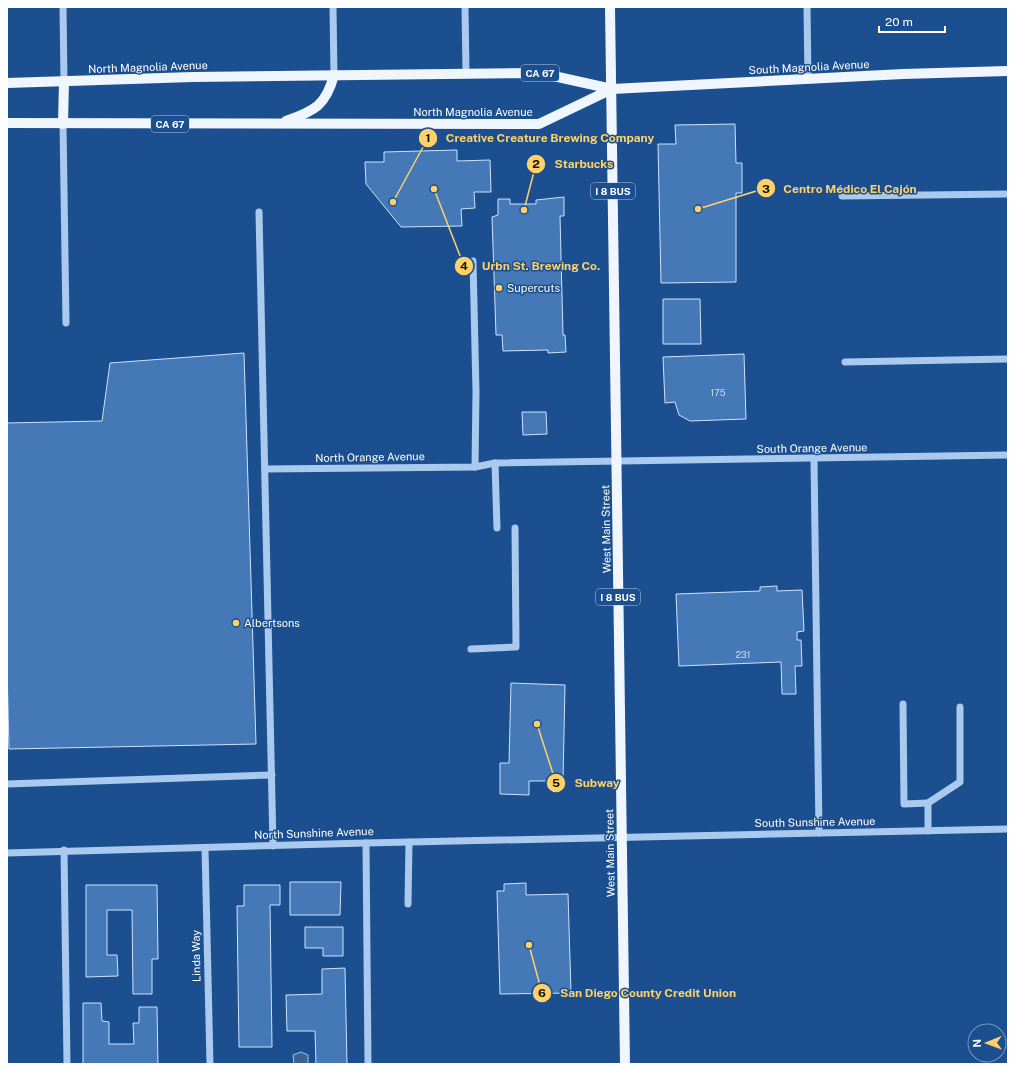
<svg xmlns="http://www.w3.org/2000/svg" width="1015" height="1071" font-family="'Public Sans',sans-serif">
  <rect width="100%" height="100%" fill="#1b4f8f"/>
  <polygon fill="#3c6290" stroke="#9cc4f0" points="301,1052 308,1055 308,1064 294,1064 293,1055"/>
  <g fill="#4478b7" stroke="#cfe3fa">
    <polygon points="735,124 736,163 742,163 742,193 736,193 736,282 661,283 658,144 676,144 675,125"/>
    <polygon points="457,150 457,161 490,160 491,192 474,192 475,208 461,209 462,226 401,227 366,184 365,162 384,162 384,152"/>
    <polygon points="564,197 564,216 560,216 563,335 565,335 566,352 548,353 548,350 503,351 502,335 496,335 492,217 498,215 498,199 510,199 510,204 536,204 536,200"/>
    <polygon points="663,299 700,299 701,344 663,344"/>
    <polygon points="244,353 256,744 9,749 7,667 7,423 102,421 110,363"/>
    <polygon points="744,354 746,419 690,421 679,415 675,402 665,403 663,357"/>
    <polygon points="522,412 546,412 547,434 523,435"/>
    <polygon points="777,586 777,591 802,590 804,631 797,632 797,640 801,640 802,666 795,666 796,694 782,694 781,662 679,666 676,594 760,591 760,587"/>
    <polygon points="511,683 565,685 563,781 529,781 529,795 500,794 500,763 509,763"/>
    <polygon points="290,882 341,882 340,915 290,915"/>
    <polygon points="526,883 526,895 568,894 571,993 500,994 497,891 504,891 504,884"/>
    <polygon points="86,885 157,885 158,959 152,959 152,994 133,994 132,910 107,910 107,955 117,955 118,976 86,977"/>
    <polygon points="244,885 280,885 280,905 270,905 272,1047 239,1047 237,906 244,906"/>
    <polygon points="305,927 343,927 343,956 323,956 323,948 305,948"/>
    <polygon points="345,968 347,1064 316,1064 315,1031 287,1031 286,995 322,994 322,969"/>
    <polygon points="83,1003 101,1003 102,1021 109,1022 109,1044 134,1044 133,1023 139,1023 139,1007 157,1007 158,1064 83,1064"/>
  </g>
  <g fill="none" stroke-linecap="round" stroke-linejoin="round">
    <g stroke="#a9c9ee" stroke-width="7">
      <polyline points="63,7 64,82"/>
      <polyline points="333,7 334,75"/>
      <polyline points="465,7 466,73"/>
      <polyline points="807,7 808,79"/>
      <polyline points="63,124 66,323"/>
      <polyline points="842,196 1008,194"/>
      <polyline points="259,212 273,846"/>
      <polyline points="473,261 476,392 475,467"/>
      <polyline points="845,362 1008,359"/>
      <polyline points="814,459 819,833"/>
      <polyline points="495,463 497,528"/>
      <polyline points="265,469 475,467 495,463 1008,455"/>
      <polyline points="471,649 516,647 515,528"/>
      <polyline points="903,704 904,804 928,803"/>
      <polyline points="7,784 272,775"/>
      <polyline points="928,831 928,803 960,782 960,707"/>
      <polyline points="366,843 368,1064"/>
      <polyline points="205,848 210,1064"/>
      <polyline points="64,850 67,1064"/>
      <polyline points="7,853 366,843 1008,829"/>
      <polyline points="408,904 409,842"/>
    </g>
    <g stroke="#f0f6ff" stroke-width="10">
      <polyline points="610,7 625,1064"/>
      <polyline points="7,83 193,77 540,73 612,89 903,74 1008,71"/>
      <path d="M286 121C315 111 326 105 334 75"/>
      <polyline points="7,123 539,124 612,89"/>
      <polyline points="63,124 64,82"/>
    </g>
  </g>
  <g fill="#ffd166" stroke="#1b4f8f" stroke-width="1.5">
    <circle cx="499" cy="288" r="4"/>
    <circle cx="236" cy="623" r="4"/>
  </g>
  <g text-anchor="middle" stroke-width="3" stroke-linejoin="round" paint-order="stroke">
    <g font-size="9" fill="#d0dded">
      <text x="718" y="396">175</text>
      <text x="743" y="658">231</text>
    </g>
    <g fill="#1b4f8f" stroke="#bbcadd" stroke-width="1">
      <rect x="521" y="65" width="38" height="16" rx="3"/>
      <rect x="151" y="116" width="38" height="16" rx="3"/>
      <rect x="591" y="183" width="44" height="16" rx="3"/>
      <rect x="596" y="589" width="44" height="16" rx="3"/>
    </g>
    <g font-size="10" font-weight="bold" fill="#fff">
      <text x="540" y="77">CA 67</text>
      <text x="170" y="128">CA 67</text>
      <text x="613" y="195">I 8 BUS</text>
      <text x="618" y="601">I 8 BUS</text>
    </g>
    <g font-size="11" fill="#fff" stroke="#1b4f8f">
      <text transform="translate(148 67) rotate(-2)" y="4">North Magnolia Avenue</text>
      <text transform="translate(809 67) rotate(-3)" y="4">South Magnolia Avenue</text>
      <text x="473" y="116">North Magnolia Avenue</text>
      <text transform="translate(812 448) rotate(-1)" y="4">South Orange Avenue</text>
      <text transform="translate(370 457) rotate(-1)" y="4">North Orange Avenue</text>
      <text transform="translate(606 529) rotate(-91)" y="4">West Main Street</text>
      <text transform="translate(815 822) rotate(-1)" y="4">South Sunshine Avenue</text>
      <text transform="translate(314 833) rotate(-2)" y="4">North Sunshine Avenue</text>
      <text transform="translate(610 853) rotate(-91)" y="4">West Main Street</text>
      <text transform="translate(196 956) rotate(-91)" y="4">Linda Way</text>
    </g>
    <g font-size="11" fill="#fff" stroke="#1b4f8f" text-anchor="start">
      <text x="507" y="292">Supercuts</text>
      <text x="244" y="627">Albertsons</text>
    </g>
  </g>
  <path fill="none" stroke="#ffd166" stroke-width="1.5" d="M393 202L428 138M524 210L536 164M698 209L766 188M434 189L464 266M537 724L556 783M529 945L542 993"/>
  <g fill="#ffd166" stroke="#1b4f8f" stroke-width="1.5">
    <circle cx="393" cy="202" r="4"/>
    <circle cx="524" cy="210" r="4"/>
    <circle cx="698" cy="209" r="4"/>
    <circle cx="434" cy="189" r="4"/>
    <circle cx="537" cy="724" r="4"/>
    <circle cx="529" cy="945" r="4"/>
    <circle cx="428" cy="138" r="10"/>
    <circle cx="536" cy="164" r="10"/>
    <circle cx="766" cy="188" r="10"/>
    <circle cx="464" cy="266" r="10"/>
    <circle cx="556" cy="783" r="10"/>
    <circle cx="542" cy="993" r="10"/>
  </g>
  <g font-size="12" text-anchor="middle" font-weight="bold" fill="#111">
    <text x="428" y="142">1</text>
    <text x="536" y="168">2</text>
    <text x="766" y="193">3</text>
    <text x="464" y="270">4</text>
    <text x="556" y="787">5</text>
    <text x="542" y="997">6</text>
  </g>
  <g font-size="12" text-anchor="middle" font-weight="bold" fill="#ffd166" stroke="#1b4f8f" stroke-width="3" stroke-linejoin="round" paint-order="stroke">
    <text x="550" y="142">Creative Creature Brewing Company</text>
    <text x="584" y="168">Starbucks</text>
    <text x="850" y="193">Centro Médico El Cajón</text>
    <text x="541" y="270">Urbn St. Brewing Co.</text>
    <text x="597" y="787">Subway</text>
    <text x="648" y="997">San Diego County Credit Union</text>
  </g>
  <rect width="1015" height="1071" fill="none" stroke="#ffffff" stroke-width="16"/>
  <g transform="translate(987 1043) rotate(269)"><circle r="19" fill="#1b4f8f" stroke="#7695bc"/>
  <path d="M0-3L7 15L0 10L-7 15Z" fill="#ffd166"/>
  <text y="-6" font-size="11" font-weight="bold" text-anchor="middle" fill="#ffffff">N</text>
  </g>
  <path d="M879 26v6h66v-6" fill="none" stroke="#ffffff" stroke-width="2"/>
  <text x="885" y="26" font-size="12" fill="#ffffff" stroke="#1b4f8f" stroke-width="3" paint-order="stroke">20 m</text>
</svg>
